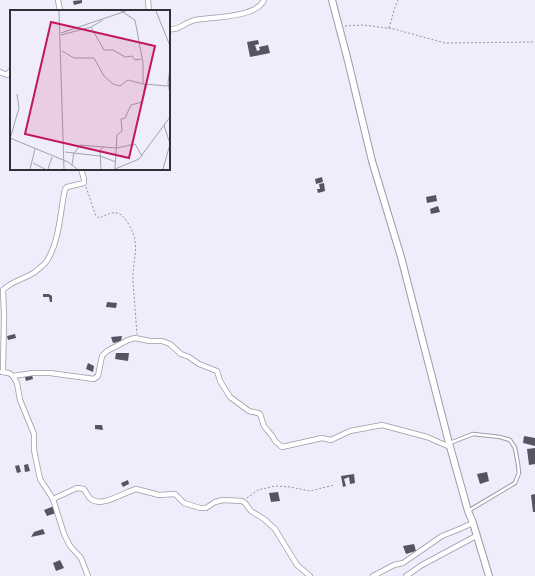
<svg xmlns="http://www.w3.org/2000/svg" width="535" height="576" font-family="'Space Grotesk',sans-serif">
  <rect width="100%" height="100%" fill="#efedfb"/>
  <g fill="#565460">
    <polygon points="82,0 82,3 74,5 73,1"/>
    <polygon points="258,40 259,44 255,45 257,51 260,50 259,47 268,45 270,53 250,57 247,42"/>
    <polygon points="322,177 323,182 316,184 315,179"/>
    <polygon points="324,183 325,191 318,193 317,189 320,189 319,184"/>
    <polygon points="436,195 437,201 427,203 426,197"/>
    <polygon points="438,206 440,212 431,214 430,209"/>
    <polygon points="43,294 49,294 52,296 52,302 50,302 49,297 43,297"/>
    <polygon points="107,302 117,303 116,308 106,307"/>
    <polygon points="15,334 16,338 8,340 7,336"/>
    <polygon points="122,336 121,341 113,343 111,337"/>
    <polygon points="116,353 129,353 128,361 115,359"/>
    <polygon points="88,363 94,366 93,372 86,369"/>
    <polygon points="32,375 33,379 26,381 25,377"/>
    <polygon points="95,425 102,425 103,430 95,429"/>
    <polygon points="524,436 535,438 535,446 523,443"/>
    <polygon points="535,448 535,464 529,465 527,449"/>
    <polygon points="28,464 30,471 25,472 24,465"/>
    <polygon points="19,465 21,472 17,473 15,466"/>
    <polygon points="487,472 489,481 480,484 477,474"/>
    <polygon points="354,474 355,483 350,484 349,477 344,479 346,486 343,487 341,476"/>
    <polygon points="128,480 129,484 123,487 121,483"/>
    <polygon points="278,492 280,501 271,502 269,493"/>
    <polygon points="535,494 535,512 533,512 531,495"/>
    <polygon points="54,506 56,513 47,516 44,510"/>
    <polygon points="43,529 45,534 31,537 34,532"/>
    <polygon points="414,544 416,551 406,554 403,546"/>
    <polygon points="60,560 64,568 56,571 53,563"/>
  </g>
  <g fill="none" stroke-linecap="round" stroke-linejoin="round">
    <defs>
      <polyline id="service" points="450,443 473,434 500,437 510,440 515,448 518,464 519,473 515,483 468,511"/>
      <g id="minor">
        <polyline points="58,0 60,11"/>
        <polyline points="148,0 149,11"/>
        <path d="M169 29C179 31 185 22 195 20 212 17 256 18 264 0"/>
        <polyline points="0,72 7,75 11,70"/>
        <polyline points="2,372 9,373 13,376 17,383 20,400 34,434 34,450 40,479 53,499 64,534 70,546 81,558 88,576"/>
        <path d="M3 372 4 316 3 290C11 281 25 279 35 272 39 268 46 264 48 259 60 238 60 212 65 189L67 187 84 183V179L81 169"/>
        <polyline points="13,376 33,373 50,373 94,379 98,376 102,356 107,351 128,340 135,338 150,341 162,341 170,344 181,354 189,357 199,364 217,371 220,381 230,397 249,411 258,413 260,414 264,426 273,437 275,441 282,447 322,438 331,440 350,431 382,425 427,437 450,447"/>
        <path d="M53 499 77 488 84 489C86 492 88 497 91 499 101 508 125 492 136 489L159 495 175 494 184 503 200 508H206L215 502 223 500 242 501 245 503 251 511 264 519 275 529 297 565 310 576"/>
        <polyline points="373,576 394,565 403,563 442,536 457,530 473,523"/>
        <polyline points="406,576 422,565 476,536"/>
      </g>
      <polyline id="secondary" points="332,0 348,61 372,161 401,257 449,443 468,511 473,523 489,576"/>
    </defs>
    <use href="#service" stroke="#9d9ba8" stroke-width="4.5"/>
    <use href="#minor" stroke="#9d9ba8" stroke-width="6"/>
    <use href="#secondary" stroke="#9d9ba8" stroke-width="8"/>
    <g stroke="#93929b" stroke-width="1" stroke-dasharray="2 2" stroke-linecap="butt">
      <polyline points="345,26 363,25 394,29 445,43 535,42"/>
      <polyline points="389,28 395,7 398,0"/>
      <path d="M86 187 96 216 99 218C114 212 118 208 128 223 142 246 132 258 133 282L137 334"/>
      <polyline points="247,498 258,490 275,486 290,487 310,491 334,485"/>
    </g>
    <use href="#service" stroke="#fff" stroke-width="2.5"/>
    <use href="#minor" stroke="#fff" stroke-width="4.5"/>
    <use href="#secondary" stroke="#fff" stroke-width="6"/>
  </g>
  <g transform="translate(10 10)">
    <rect width="160" height="160" fill="#efedfb"/>
    <path fill="none" stroke="#a3a1ac" stroke-width="1" d="M49 1 54 159M111 1 125 10 133 53V74L158 76M146 1 160 36M81 17 94 40H103L115 47 122 46 125 50 131 49M51 23 116 1M51 25 81 17 93 10M52 41 64 48H84L94 66 103 74 110 76 118 70 133 74M160 58 158 73 160 84M0 128 58 152 67 159M0 129 9 98 7 84M55 142 90 146M65 142 70 135 94 137M90 146 106 152M23 153 35 159M62 155 64 142M20 159 25 139M38 159 42 147M91 159 90 140 94 137 107 138 125 134 132 146M105 159 107 125 112 121 111 109 115 108 121 95 132 92 135 75M105 159 129 149 160 107M153 159 160 134 154 115"/>
    <path fill="#c2185b" fill-opacity="0.15" stroke="#c2185b" stroke-width="2" d="M41 12 145 36 119 148 15 124Z"/>
    <rect width="160" height="160" fill="none" stroke="#313035" stroke-width="2"/>
  </g>
</svg>
